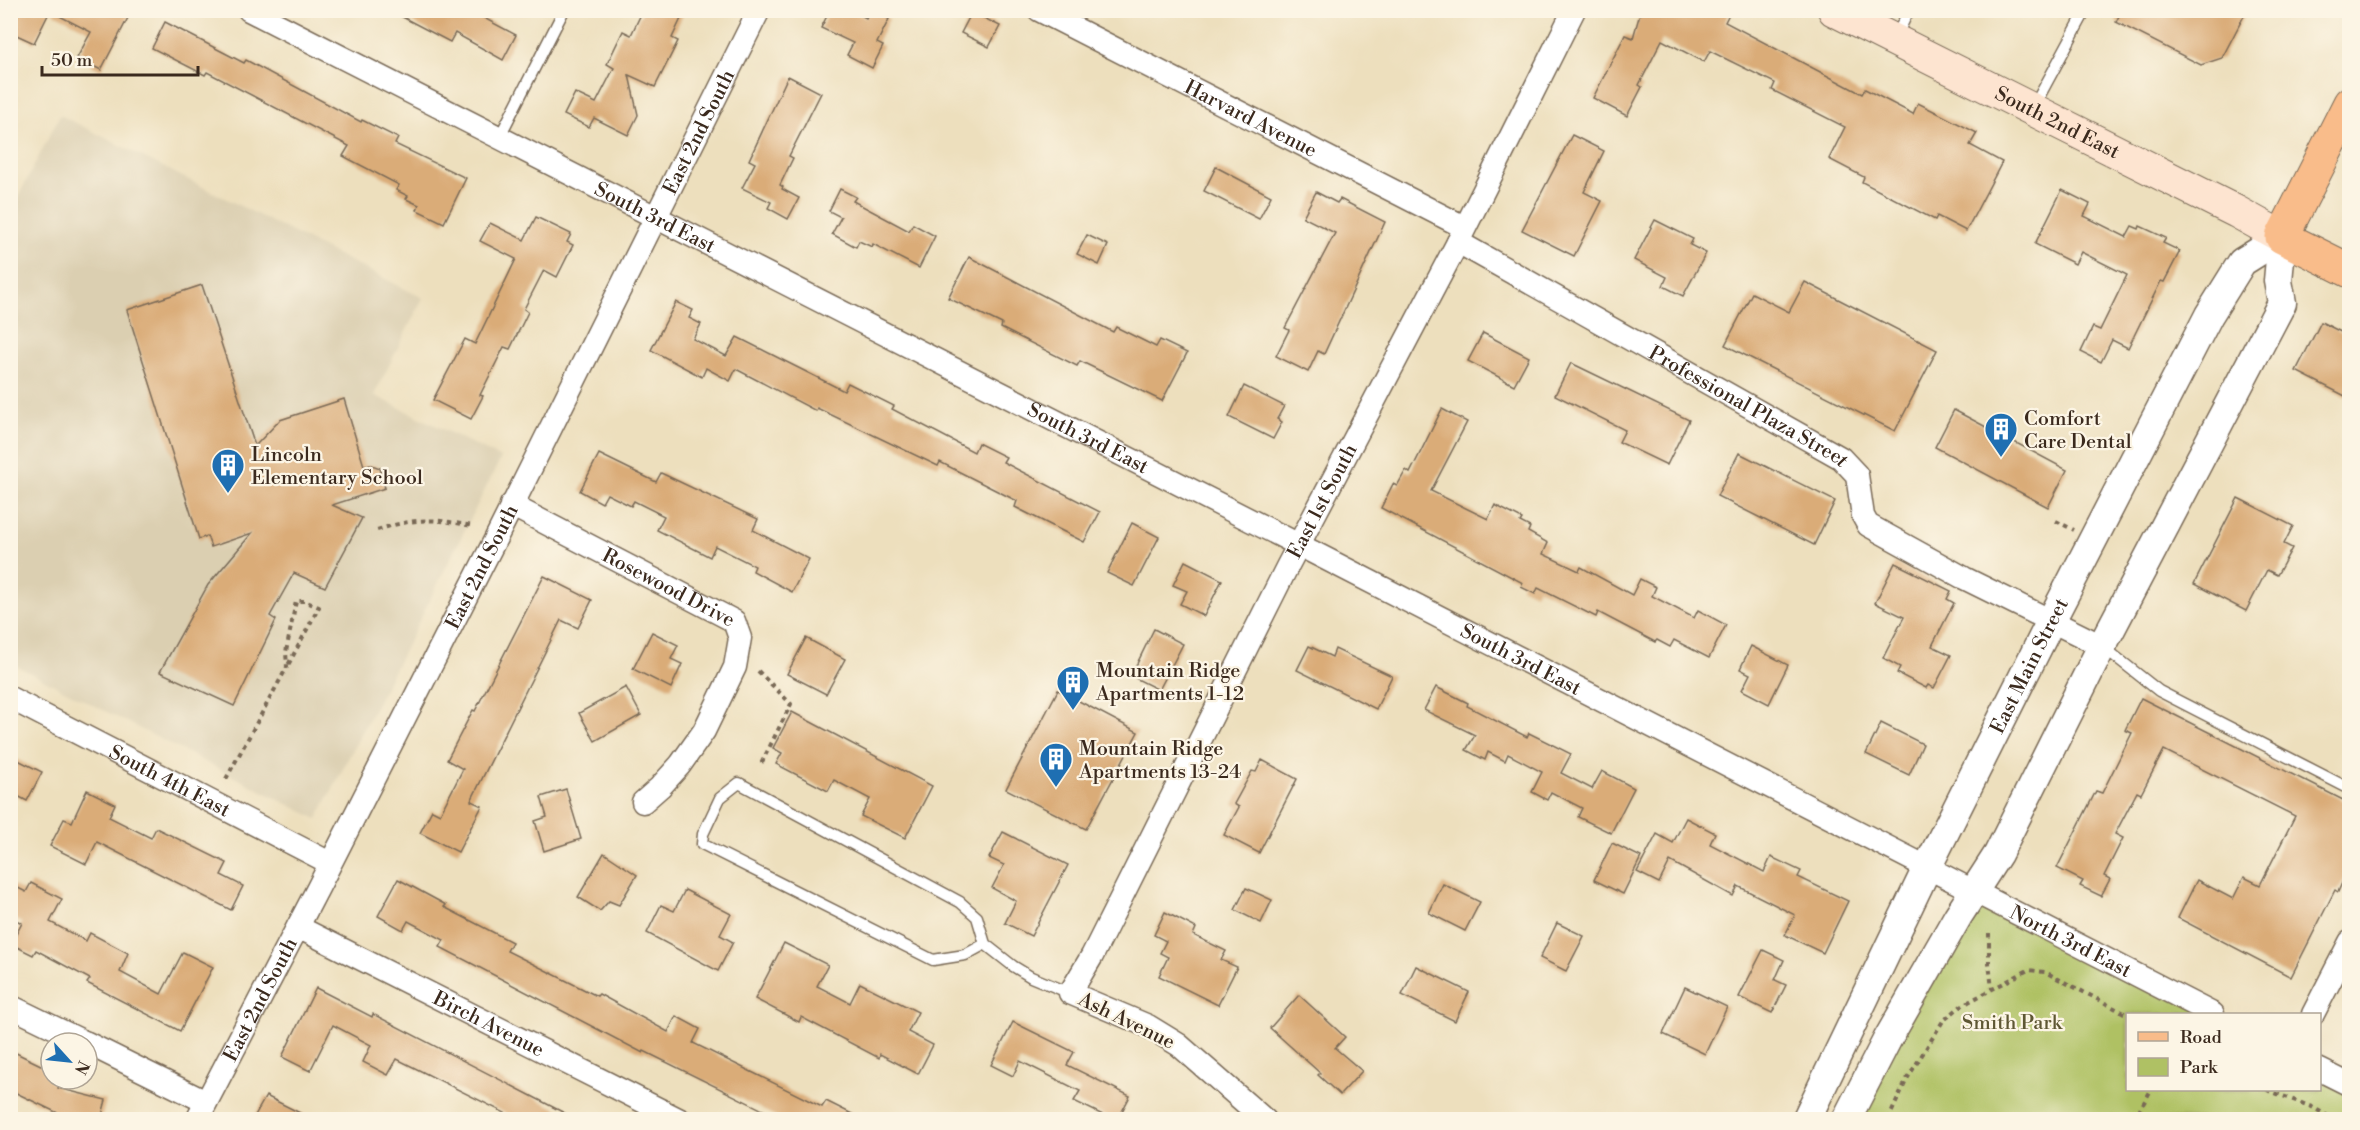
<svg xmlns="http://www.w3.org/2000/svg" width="2360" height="1130" font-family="'Libre Bodoni',serif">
  <rect width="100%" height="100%" fill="#fcf5e5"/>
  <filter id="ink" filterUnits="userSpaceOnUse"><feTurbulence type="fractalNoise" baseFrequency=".0167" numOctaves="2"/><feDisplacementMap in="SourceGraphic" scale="12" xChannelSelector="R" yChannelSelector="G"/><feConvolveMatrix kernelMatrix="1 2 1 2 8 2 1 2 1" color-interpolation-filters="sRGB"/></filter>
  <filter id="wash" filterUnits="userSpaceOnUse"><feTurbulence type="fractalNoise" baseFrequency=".008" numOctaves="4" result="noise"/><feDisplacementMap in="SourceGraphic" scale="24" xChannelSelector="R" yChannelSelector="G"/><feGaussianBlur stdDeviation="1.35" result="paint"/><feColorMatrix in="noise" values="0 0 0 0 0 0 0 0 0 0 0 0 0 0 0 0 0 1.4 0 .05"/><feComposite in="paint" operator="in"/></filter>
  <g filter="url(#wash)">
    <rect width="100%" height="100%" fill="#eddfbd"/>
    <polygon fill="#dbcfb1" points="60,115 423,298 374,395 501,458 410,639 317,819 11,663 10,213"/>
    <polygon fill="#afc164" stroke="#757641" stroke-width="1.5" points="1972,891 2212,1014 2128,1014 2128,1090 2320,1090 2320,1070 2349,1085 2349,1119 1846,1120"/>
    <g id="blocks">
      <g fill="#daac78">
        <polygon points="10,10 132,10 101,70 77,58 91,32 50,11 34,43 10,32"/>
        <polygon points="389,10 469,10 516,35 503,60 455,33 450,42"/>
        <polygon points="643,10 685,10 672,38 678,41 655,87 629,75 638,115 628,135 594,118 589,127 564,115 575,93 596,103 614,68 607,64 623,31 631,35"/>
        <polygon points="830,10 851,10 866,18 870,10 873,10 889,19 877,43 883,46 872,68 847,55 853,43 821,28"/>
        <polygon points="1641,10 1731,10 1725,22 1862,94 1865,89 1913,114 1918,103 1977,133 1970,145 2002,162 1966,231 1937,216 1935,220 1862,182 1864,177 1829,159 1845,127 1772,90 1775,83 1710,51 1704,62 1662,40 1639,85 1642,87 1627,116 1593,98 1625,35 1633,38"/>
        <polygon points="2122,10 2247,10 2222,58 2201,65 2116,22"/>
        <polygon points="972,12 1000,26 989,47 961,33"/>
        <polygon points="165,22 244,63 246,60 361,122 362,120 398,138 395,144 466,178 444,223 417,210 419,205 406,199 408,196 396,190 399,185 343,156 349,146 207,72 205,75 152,48"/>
        <polygon points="788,76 821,93 789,156 793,158 780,185 783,187 782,189 799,198 788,219 768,208 771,202 742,188 755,163 749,160"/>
        <polygon points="1572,135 1604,151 1584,192 1602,201 1574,256 1522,230"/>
        <polygon points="1216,167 1271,196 1259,219 1204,191"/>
        <polygon points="840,189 856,197 853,201 909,231 913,224 935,236 919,268 873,244 872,247 859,241 856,247 832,234 841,217 829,211"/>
        <polygon points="2062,190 2090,204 2084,216 2126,237 2132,226 2139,229 2140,226 2166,238 2163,243 2180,251 2164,282 2161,281 2128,348 2112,340 2101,362 2081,352 2093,327 2100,330 2127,275 2081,252 2075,264 2035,244"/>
        <polygon points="1316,192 1337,203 1340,199 1385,222 1324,354 1318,351 1308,372 1276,356 1289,330 1285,328 1335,233 1303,217"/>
        <polygon points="536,217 571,234 567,242 573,245 557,277 544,270 524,309 528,312 510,349 504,347 480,395 483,396 471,419 433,400 465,339 475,344 516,259 480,241 490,223 524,240"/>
        <polygon points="1655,220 1693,239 1690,245 1706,253 1683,296 1663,286 1667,277 1634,260"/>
        <polygon points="1087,235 1108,245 1099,265 1077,254"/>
        <polygon points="969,257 1113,332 1116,327 1156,347 1160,340 1187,353 1162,401 1080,361 1077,366 1001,328 1002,324 948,298"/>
        <polygon points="1805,282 1937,350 1895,431 1725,345 1752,293 1789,312"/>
        <polygon points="202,285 255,446 280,420 344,399 364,466 372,465 380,468 385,488 332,505 362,518 325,587 294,573 270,616 276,620 234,706 160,672 208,585 252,533 211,547 207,536 199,539 127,310"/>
        <polygon points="676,302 693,310 689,318 701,324 693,339 726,356 737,337 844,391 848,383 894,406 892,409 974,452 978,443 1006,457 1003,462 1100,512 1084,542 1015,507 1017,501 940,462 938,466 817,408 816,411 736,369 730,381 706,368 702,377 651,350"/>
        <polygon points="2321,322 2349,336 2349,398 2296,371"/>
        <polygon points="1483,333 1529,357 1514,385 1468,361"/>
        <polygon points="1571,363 1689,420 1667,465 1619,442 1625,430 1555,395"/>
        <polygon points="1244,386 1284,406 1277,419 1282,422 1273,439 1229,417"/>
        <polygon points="1442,409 1467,422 1431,491 1488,519 1495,505 1522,519 1520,522 1530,527 1528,532 1548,543 1543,554 1579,571 1581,567 1632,595 1640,579 1656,587 1652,596 1694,618 1698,610 1726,625 1709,658 1674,640 1670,647 1657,640 1655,642 1598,612 1596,617 1538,588 1535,594 1521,587 1523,583 1381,508 1393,484 1397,486 1406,470 1410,473"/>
        <polygon points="1954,410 2067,470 2048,507 1935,447"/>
        <polygon points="1739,453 1835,501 1814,545 1717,496"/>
        <polygon points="599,454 656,482 661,473 758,519 753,530 809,559 792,592 753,571 755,566 715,546 710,557 657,530 664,516 634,501 631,506 607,494 602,503 580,491"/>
        <polygon points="2238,498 2293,526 2284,544 2292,548 2277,575 2267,570 2246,611 2194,584"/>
        <polygon points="1132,523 1159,537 1134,586 1107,573"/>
        <polygon points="1185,561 1222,580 1204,616 1180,604 1187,591 1173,585"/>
        <polygon points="1895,563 1951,591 1947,599 1954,603 1932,646 1951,655 1934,688 1928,685 1926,688 1897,673 1900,667 1883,658 1904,617 1875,603"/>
        <polygon points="544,576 592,600 578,628 561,620 471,801 482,806 458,852 420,833 432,810 440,814 463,769 447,760 473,710 475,711"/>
        <polygon points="1154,629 1183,644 1159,690 1131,676"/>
        <polygon points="652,632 678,645 671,659 682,664 671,688 633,669"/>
        <polygon points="806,638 845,659 826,694 787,674"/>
        <polygon points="1309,646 1332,657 1335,649 1392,676 1376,709 1297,670"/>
        <polygon points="1751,646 1788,665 1769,704 1742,690 1750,674 1740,669"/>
        <polygon points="626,687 641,715 595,741 579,713"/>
        <polygon points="1436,687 1468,703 1467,706 1527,737 1529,733 1571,754 1561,773 1592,789 1602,771 1634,788 1611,833 1578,817 1582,808 1551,792 1547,800 1532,792 1542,772 1508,754 1505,761 1488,752 1485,760 1466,750 1475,735 1424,710"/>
        <polygon points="1058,690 1138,732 1086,829 1006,789"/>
        <polygon points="2141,698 2349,803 2349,867 2338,892 2335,890 2291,977 2178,918 2197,880 2233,899 2244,877 2260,885 2295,816 2164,750 2141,794 2137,792 2115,834 2123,838 2104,876 2110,879 2101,896 2080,886 2083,881 2057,868 2096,791 2102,793 2132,733 2125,730"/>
        <polygon points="792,712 932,786 905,838 861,816 870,799 834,780 828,791 776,764 782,753 773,748"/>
        <polygon points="1881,723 1923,744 1909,775 1866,754"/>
        <polygon points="10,756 42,772 27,801 10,792"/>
        <polygon points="1262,760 1297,779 1259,853 1224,835 1239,807 1234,804 1252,771 1256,772"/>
        <polygon points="566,789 581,839 544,851 535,821 547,817 541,797"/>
        <polygon points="87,790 115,804 109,817 151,838 156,828 227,863 221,875 243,886 231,910 97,842 86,864 50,846 64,819 72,822"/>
        <polygon points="1686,818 1715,833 1710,844 1764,872 1771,857 1801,871 1798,877 1848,901 1823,953 1785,935 1795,915 1738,886 1733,896 1670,861 1659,883 1637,872 1657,834 1673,843"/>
        <polygon points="1003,832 1068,865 1031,936 1005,923 1016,901 992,888 1004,865 989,858"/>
        <polygon points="1612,843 1641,857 1623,894 1594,880"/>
        <polygon points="604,853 637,875 619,905 609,901 600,911 578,897"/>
        <polygon points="398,879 446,905 444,907 512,942 507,951 597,996 599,994 668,1032 676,1016 700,1029 693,1043 822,1107 826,1101 862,1119 781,1119 644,1051 643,1053 440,947 444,940 408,921 403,930 378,916"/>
        <polygon points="31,883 62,899 50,922 86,941 90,933 128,953 120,972 161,994 183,952 213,967 180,1031 87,983 90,979 36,950 33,955 11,944 22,923 10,917 10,884 26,892"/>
        <polygon points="1443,884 1480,902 1465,931 1429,913"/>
        <polygon points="1246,888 1272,900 1261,923 1235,910"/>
        <polygon points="685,890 731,914 720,935 733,942 718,971 647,933 661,905 674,911"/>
        <polygon points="1165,912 1196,928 1193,935 1226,951 1221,960 1237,967 1218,1005 1159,976 1168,957 1160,953 1166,941 1154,935"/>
        <polygon points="1557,923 1584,936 1566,971 1540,958"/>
        <polygon points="784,943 828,965 817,986 850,1003 860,983 918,1012 908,1032 933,1045 918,1074 880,1054 879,1058 801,1017 799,1022 755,999"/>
        <polygon points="1763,950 1784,960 1775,980 1786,985 1772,1013 1739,997"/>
        <polygon points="1416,966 1469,992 1455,1021 1402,995"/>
        <polygon points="1685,987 1727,1007 1705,1054 1663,1034"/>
        <polygon points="316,988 372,1017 373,1014 576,1119 517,1119 397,1059 388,1075 363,1062 371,1045 333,1025 310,1071 282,1057"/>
        <polygon points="1299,995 1345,1037 1335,1048 1362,1071 1340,1095 1318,1075 1320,1073 1270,1028"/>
        <polygon points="1013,1022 1074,1052 1067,1065 1130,1096 1118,1119 1111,1119 1074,1101 1080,1091 1020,1061 1013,1076 991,1065"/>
        <polygon points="10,1050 51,1070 51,1079 62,1079 58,1088 106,1100 101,1119 70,1119 10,1090"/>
        <polygon points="266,1096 312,1119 253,1119"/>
      </g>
    </g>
  </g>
  <g filter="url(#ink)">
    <use href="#blocks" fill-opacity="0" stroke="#796956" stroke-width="1.5"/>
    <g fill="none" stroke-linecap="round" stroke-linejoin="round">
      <defs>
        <g id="service">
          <polyline points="1896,37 1909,10"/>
          <polyline points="2033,108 2086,10"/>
          <polyline points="499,138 564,10"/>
          <polyline points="2102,646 2159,691 2350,789"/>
          <polyline points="985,944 965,955 933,960 702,844 703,834 720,798 739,783 960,902 977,917 985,944 1013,966 1031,977 1070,993"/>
        </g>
        <g id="minor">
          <path id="s1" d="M249 10 1299 545 2213 1014"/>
          <path id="s2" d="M1039 10 1464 227"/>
          <path id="s3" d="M1458 242 1841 458 1857 475 1863 516 1868 525 1964 578 2102 646"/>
          <path id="s4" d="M511 505 734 621 740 638 735 667 704 731 680 765 660 787 643 802"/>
          <path id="s5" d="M10 698 330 863"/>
          <path id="s6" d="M298 927 680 1120"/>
          <polyline points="10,1006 86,1043"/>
          <polyline points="2313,1014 2350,942"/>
          <polyline points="87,1043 206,1102"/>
          <polyline points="2320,1070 2350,1085"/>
          <path id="s7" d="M197 1120 318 888 498 534 759 10"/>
          <path id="s8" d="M1265 1120 1179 1045 1148 1026 1070 993 1092 956 1287 567 1458 242 1574 10"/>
        </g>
        <g id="tertiary">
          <path id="s9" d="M1806 1120 1927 868 2051 621 2209 315 2242 262 2282 237"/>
          <polyline points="1846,1120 1887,1040 1958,916 1998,854 2102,646 2282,303 2278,281 2282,237"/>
        </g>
        <g id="secondary">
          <path id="s10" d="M1834 10 2237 212 2282 237"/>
        </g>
        <polyline id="primary" points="2350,103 2282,237 2350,271"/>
      </defs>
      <use href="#service" stroke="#796956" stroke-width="13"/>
      <use href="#minor" stroke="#796956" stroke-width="25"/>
      <use href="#tertiary" stroke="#796956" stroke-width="31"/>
      <use href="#secondary" stroke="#796956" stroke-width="34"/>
      <use href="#primary" stroke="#796956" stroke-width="35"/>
      <g stroke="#796956" stroke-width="4" stroke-dasharray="4.5 4.5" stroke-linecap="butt">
        <polyline points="2056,521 2074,530"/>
        <path d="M377 530C414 518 433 518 472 526"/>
        <polyline points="758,671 791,704 760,766"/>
        <polyline points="226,779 287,667 286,652 296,601 304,601 319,607 287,667"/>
        <polyline points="1989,933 1989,963 1992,989"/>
        <polyline points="2267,1090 2312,1107 2335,1120"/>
        <polyline points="1888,1120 1907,1079 1943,1021 1961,1006 2028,970 2045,972 2128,1015"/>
        <polyline points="2134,1120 2151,1090"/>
      </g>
      <use href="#service" stroke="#fff" stroke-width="10"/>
      <use href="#minor" stroke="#fff" stroke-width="22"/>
      <use href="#tertiary" stroke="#fff" stroke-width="28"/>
      <use href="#secondary" stroke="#fde4d0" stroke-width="32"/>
      <use href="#primary" stroke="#f9bc8a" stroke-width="33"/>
    </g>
  </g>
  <defs>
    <symbol id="building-pin" viewBox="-11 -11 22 30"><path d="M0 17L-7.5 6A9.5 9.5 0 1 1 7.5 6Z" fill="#1f6fb2" stroke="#fcf5e5"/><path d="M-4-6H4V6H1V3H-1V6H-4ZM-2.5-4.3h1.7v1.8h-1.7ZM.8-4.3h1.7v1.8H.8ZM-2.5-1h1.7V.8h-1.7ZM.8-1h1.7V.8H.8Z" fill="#fff"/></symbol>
  </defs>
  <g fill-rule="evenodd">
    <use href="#building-pin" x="1982" y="410" width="38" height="52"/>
    <use href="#building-pin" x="209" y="446" width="38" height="52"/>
    <use href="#building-pin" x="1054" y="663" width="38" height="52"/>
    <use href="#building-pin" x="1037" y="740" width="38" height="52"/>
  </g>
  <g text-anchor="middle" stroke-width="4.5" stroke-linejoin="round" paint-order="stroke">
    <g font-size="20" fill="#3b2a1e" stroke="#fcf5e5">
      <text dy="7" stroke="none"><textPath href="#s2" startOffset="238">Harvard Avenue</textPath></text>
      <text dy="7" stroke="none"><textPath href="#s10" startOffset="250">South 2nd East</textPath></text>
      <text dy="7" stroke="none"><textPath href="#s7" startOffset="1108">East 2nd South</textPath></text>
      <text dy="7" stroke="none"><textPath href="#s1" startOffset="456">South 3rd East</textPath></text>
      <text dy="7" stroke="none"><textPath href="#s3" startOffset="334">Professional Plaza Street</textPath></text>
      <text dy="7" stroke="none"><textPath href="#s1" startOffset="942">South 3rd East</textPath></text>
      <text dy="7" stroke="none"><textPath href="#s8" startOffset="788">East 1st South</textPath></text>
      <text dy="7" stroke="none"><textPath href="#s7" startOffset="622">East 2nd South</textPath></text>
      <text dy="7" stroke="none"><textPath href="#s4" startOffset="178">Rosewood Drive</textPath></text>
      <text dy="7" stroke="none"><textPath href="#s1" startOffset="1428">South 3rd East</textPath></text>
      <text dy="7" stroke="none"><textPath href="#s9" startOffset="506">East Main Street</textPath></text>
      <text dy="7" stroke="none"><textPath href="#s5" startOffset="180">South 4th East</textPath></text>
      <text dy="7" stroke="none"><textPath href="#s1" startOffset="2046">North 3rd East</textPath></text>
      <text dy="7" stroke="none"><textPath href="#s7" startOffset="136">East 2nd South</textPath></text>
      <text transform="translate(1127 1020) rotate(26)" y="7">Ash Avenue</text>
      <text dy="7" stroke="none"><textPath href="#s6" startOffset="214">Birch Avenue</textPath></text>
    </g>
    <g font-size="20" fill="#3b2a1e" stroke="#fcf5e5" text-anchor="start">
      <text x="2024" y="425">Comfort<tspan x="2024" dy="23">Care Dental</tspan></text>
      <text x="251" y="461">Lincoln<tspan x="251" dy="23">Elementary School</tspan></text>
      <text x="1096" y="677">Mountain Ridge<tspan x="1096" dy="23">Apartments 1-12</tspan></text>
      <text x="1079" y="755">Mountain Ridge<tspan x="1079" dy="23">Apartments 13-24</tspan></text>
    </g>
    <g font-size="20" fill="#5e5733" stroke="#fcf5e5">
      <text x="2012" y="1029">Smith Park</text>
    </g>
  </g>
  <rect width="2360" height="1130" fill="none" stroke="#fcf5e5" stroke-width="36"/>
  <rect x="2126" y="1013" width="195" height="78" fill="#fcf5e5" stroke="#afa495" stroke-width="1.5"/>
  <rect x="2138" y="1032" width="30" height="9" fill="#f9bc8a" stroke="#afa495" stroke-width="1.5"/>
  <text x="2180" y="1043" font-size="18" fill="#3b2a1e">Road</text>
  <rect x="2138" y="1058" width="30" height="18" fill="#afc164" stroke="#afa495" stroke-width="1.5"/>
  <text x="2180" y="1073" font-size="18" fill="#3b2a1e">Park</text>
  <g transform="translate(69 1061) rotate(117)"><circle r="28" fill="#fcf5e5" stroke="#afa495" stroke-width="1.5"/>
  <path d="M0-4.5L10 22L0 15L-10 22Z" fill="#1f6fb2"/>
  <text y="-9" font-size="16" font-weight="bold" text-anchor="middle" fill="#3b2a1e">N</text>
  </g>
  <path d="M42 66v9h156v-9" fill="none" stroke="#3b2a1e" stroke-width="3"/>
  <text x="51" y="66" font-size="18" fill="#3b2a1e" stroke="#fcf5e5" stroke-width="4.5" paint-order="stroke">50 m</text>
</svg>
